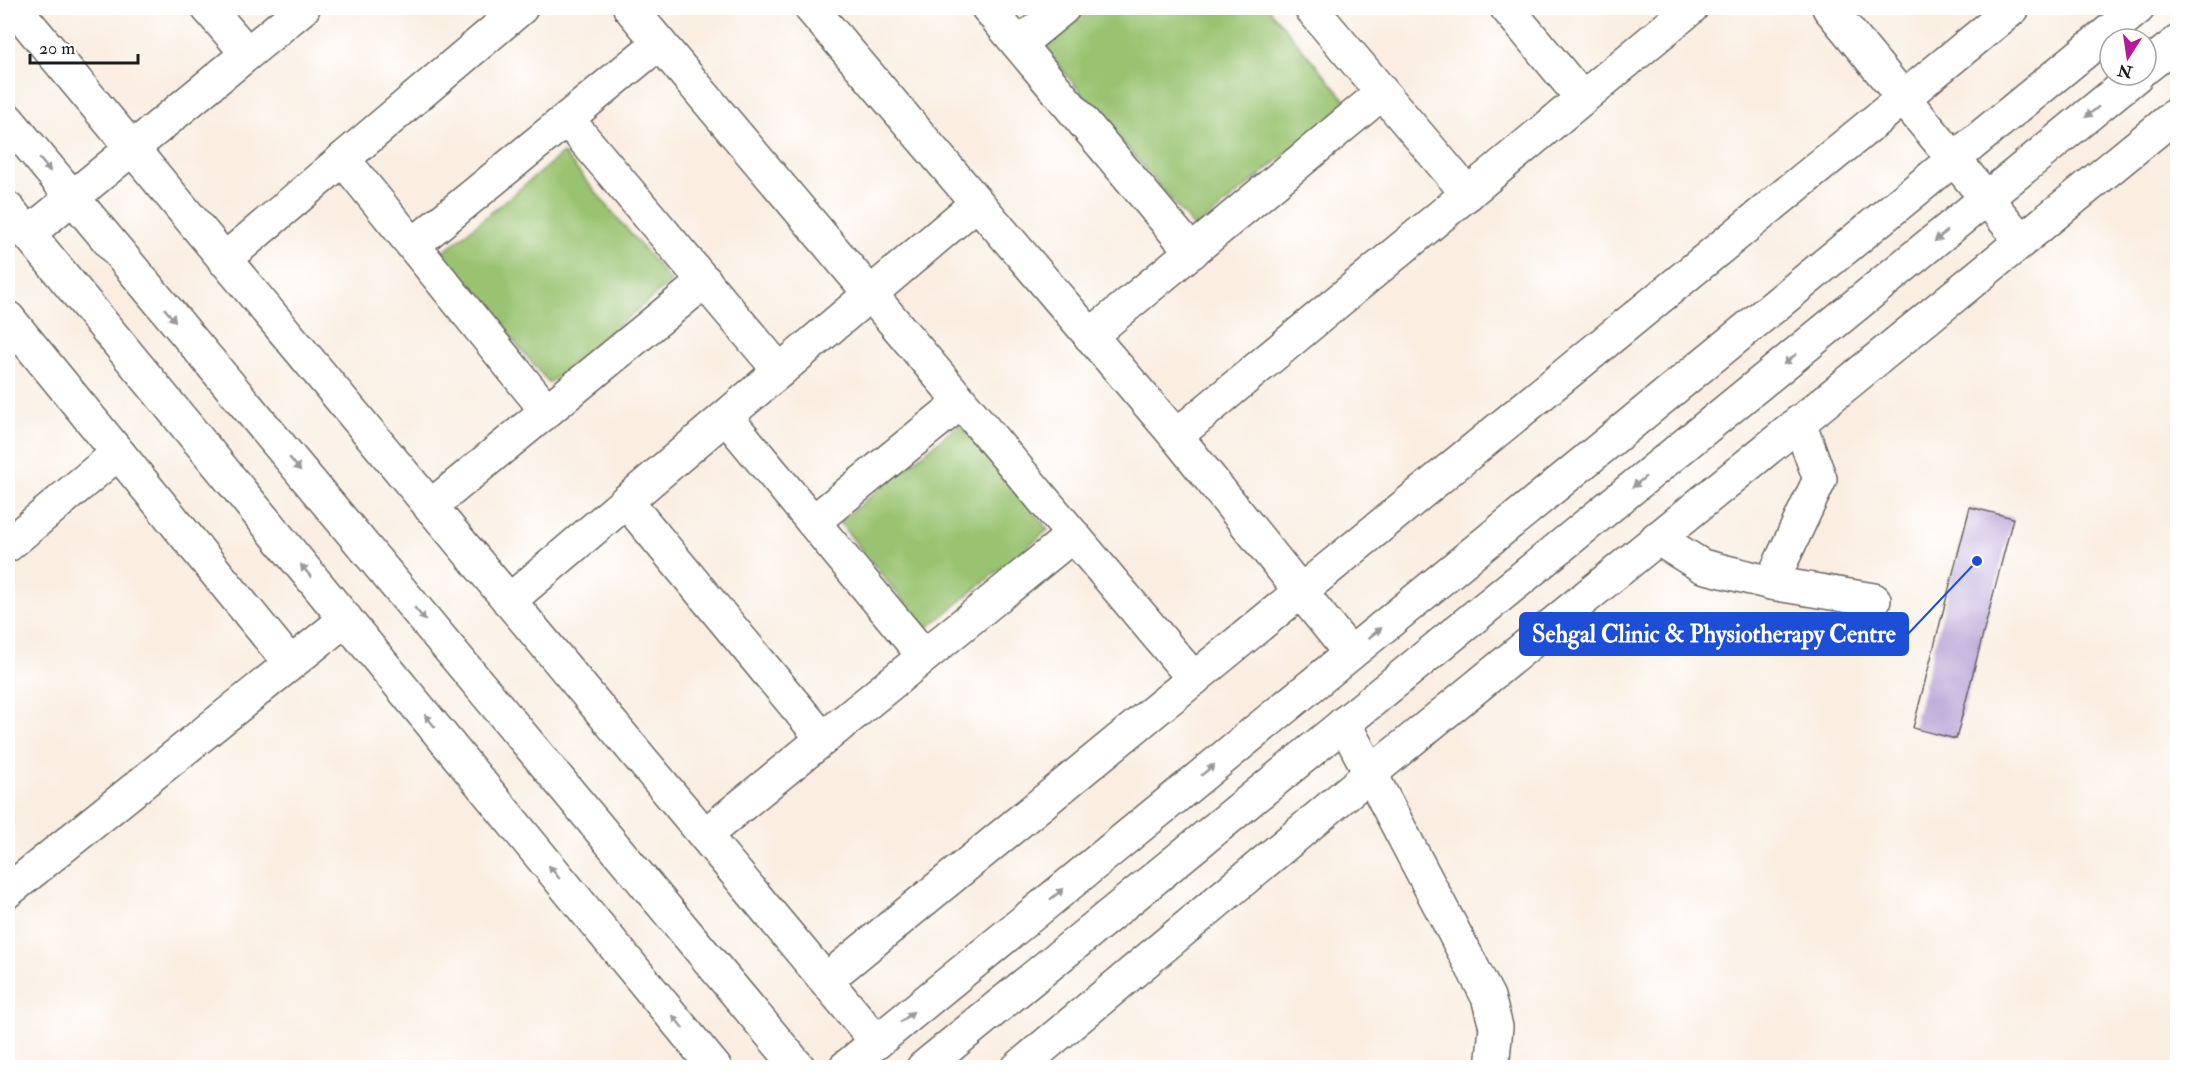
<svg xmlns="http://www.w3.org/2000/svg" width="2185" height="1075" font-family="'IM FELL Double Pica',serif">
  <rect width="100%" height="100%" fill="#fff"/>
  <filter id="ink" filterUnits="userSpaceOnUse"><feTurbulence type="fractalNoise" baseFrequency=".0167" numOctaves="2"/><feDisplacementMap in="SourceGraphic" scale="12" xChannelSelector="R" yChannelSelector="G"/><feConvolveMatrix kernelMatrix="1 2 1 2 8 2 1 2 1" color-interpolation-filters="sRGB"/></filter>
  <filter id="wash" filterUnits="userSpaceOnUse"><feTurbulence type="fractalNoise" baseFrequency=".008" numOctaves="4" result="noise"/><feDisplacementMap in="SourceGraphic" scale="24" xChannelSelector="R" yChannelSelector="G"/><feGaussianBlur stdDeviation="1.35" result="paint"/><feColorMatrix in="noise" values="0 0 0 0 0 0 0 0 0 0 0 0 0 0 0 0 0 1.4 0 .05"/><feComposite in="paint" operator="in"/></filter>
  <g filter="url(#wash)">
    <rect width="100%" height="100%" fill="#faeee1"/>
    <g fill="#99c370" stroke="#5a7046" stroke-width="1.5">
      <polygon points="1090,8 1268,8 1348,103 1195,229 1043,47"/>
      <polygon points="563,153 671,282 549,383 441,254"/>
      <polygon points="960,424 1048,530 926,629 839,522"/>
    </g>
    <g id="blocks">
      <polygon fill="#b39cd3" points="1970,507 2013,518 1956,739 1913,728"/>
    </g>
  </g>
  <g filter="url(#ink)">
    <use href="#blocks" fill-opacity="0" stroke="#6a6661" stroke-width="1.5"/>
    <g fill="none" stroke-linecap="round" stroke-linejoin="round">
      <defs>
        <g id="minor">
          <polyline points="15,8 877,1042"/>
          <polyline points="208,8 247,53"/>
          <polyline points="630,8 1194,679"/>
          <polyline points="811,8 1176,436 1350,653"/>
          <polyline points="988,8 1192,252"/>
          <polyline points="1311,8 1468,194"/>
          <polyline points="1507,8 1582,98"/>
          <polyline points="1829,8 2020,239"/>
          <polyline points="1019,44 1063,8"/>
          <polyline points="2146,67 2178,42"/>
          <polyline points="567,119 780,371"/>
          <polyline points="8,120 799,1068"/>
          <polyline points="343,159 547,411"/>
          <polyline points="8,209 715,1068"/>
          <polyline points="28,234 303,8"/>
          <polyline points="413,245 659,43"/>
          <polyline points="224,260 521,8"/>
          <polyline points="8,318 290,663"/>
          <polyline points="1090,336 1382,93"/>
          <polyline points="726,417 924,656"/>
          <polyline points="1176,436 1691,8"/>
          <polyline points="626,501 823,739"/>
          <polyline points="430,507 705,281"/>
          <polyline points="813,522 961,402"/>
          <polyline points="1657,538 1702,566 1771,583 1820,479 1799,422"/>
          <polyline points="8,545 118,453"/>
          <polyline points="1771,583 1874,600"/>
          <polyline points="509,601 977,203"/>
          <polyline points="1344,723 1488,997 1496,1027 1492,1068"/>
          <polyline points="705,835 1073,535"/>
          <polyline points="8,891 346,619"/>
          <polyline points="826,980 2013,8"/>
          <polyline points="845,1068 2138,8"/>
          <polyline points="923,1068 2137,75"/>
          <polyline points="1018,1068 1371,773 2178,113"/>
        </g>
      </defs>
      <use href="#minor" stroke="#6a6661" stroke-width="36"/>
      <use href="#minor" stroke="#fff" stroke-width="33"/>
    </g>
    <defs><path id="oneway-solid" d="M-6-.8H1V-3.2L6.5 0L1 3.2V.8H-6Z" transform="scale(1.5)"/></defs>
    <g fill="#999">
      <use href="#oneway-solid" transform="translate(2092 112) rotate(141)"/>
      <use href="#oneway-solid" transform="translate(45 165) rotate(50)"/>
      <use href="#oneway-solid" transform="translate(1941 236) rotate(141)"/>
      <use href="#oneway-solid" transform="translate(170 315) rotate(50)"/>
      <use href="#oneway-solid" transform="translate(1790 359) rotate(141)"/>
      <use href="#oneway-solid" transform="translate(295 464) rotate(50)"/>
      <use href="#oneway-solid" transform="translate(1639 482) rotate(141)"/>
      <use href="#oneway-solid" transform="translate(306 571) rotate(-130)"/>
      <use href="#oneway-solid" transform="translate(420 614) rotate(50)"/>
      <use href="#oneway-solid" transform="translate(1375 633) rotate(-39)"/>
      <use href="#oneway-solid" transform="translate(430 721) rotate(-129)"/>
      <use href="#oneway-solid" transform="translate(1208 770) rotate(-39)"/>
      <use href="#oneway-solid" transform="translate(554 872) rotate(-129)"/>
      <use href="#oneway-solid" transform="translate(1057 894) rotate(-39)"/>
      <use href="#oneway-solid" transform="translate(907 1017) rotate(-39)"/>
      <use href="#oneway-solid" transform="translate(678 1022) rotate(-129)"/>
    </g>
  </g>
  <path fill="none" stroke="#1d4ed8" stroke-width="2" d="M1977 561L1908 634"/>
  <circle fill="#1d4ed8" stroke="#fff" stroke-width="2" cx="1977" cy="561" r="6"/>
  <rect fill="#1d4ed8" stroke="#1d4ed8" stroke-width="2" x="1520" y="613" width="388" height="42" rx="6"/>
  <g font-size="24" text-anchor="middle" font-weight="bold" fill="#fff">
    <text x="1714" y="642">Sehgal Clinic &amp; Physiotherapy Centre</text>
  </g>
  <rect width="2185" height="1075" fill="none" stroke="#fff" stroke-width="30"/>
  <g transform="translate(2128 57) rotate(192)"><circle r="28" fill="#ffffff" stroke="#a4a4a4" stroke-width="1.5"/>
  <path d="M0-4.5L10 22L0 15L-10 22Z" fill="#b5179e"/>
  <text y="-9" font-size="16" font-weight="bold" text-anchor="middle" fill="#1c1c1c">N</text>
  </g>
  <path d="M30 54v9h108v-9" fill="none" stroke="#1c1c1c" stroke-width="3"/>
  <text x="39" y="54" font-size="18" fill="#1c1c1c" stroke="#ffffff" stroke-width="4.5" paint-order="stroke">20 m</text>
</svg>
